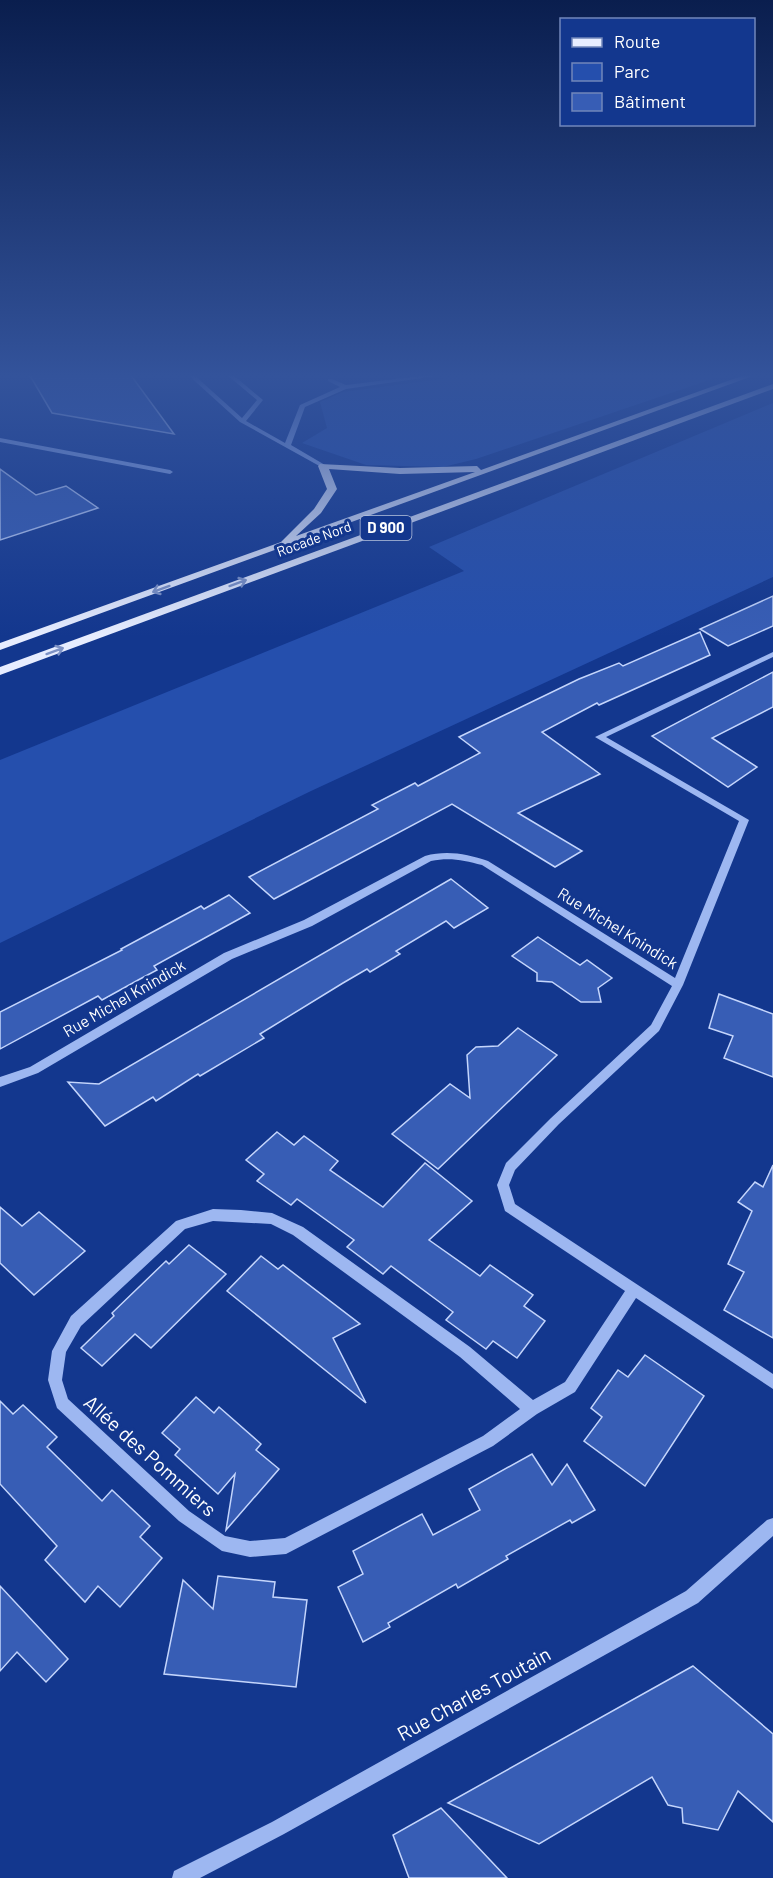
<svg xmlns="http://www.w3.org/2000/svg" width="773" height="1878" font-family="Barlow,sans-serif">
  <rect width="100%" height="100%" fill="#13378e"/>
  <g fill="#254fad">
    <polygon points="479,374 727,374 476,459 443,467 366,465 302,443 327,428 320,402 343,392"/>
    <polygon points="773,403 773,577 311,791 0,943 0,760 464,571 429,547"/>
  </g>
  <g fill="#375db5" stroke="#c4d5fc" stroke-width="1.5">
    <polygon points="29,374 130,374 174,434 52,413"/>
    <polygon points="0,469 36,495 66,486 98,508 0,540"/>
    <polygon points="773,596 773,626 728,646 700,629"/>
    <polygon points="700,632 710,655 599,705 597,703 542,732 600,774 518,813 582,851 555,867 452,804 274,899 249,877 378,809 372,805 415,783 418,786 480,753 459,737 579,679 619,663 623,666"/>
    <polygon points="773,672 773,707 712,738 757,767 728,787 652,736"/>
    <polygon points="451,879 488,908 454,928 446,921 396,951 400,954 370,972 367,969 343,983 260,1034 264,1038 200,1076 198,1074 156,1101 153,1097 105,1126 68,1082 99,1084"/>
    <polygon points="229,895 250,913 154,966 157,970 140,979 102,1000 98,996 0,1049 0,1012 122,950 121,949 201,906 204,909"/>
    <polygon points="538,937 580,965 587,960 612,978 598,988 601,1002 581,1002 552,982 537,981 537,973 512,956"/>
    <polygon points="719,994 773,1014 773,1077 724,1058 733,1036 709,1028"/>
    <polygon points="518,1028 557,1055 438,1169 392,1134 450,1084 470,1098 467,1055 476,1047 498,1046"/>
    <polygon points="277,1132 294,1145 304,1136 338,1161 330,1170 383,1207 425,1163 472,1201 429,1240 480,1276 490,1265 533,1295 524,1306 545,1321 517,1358 493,1341 486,1349 446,1320 453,1312 391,1266 383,1274 347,1247 354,1240 297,1199 291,1205 257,1181 264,1174 246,1160"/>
    <polygon points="773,1165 773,1338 724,1310 744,1272 728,1264 752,1211 738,1202 755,1182 763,1187"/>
    <polygon points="0,1207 22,1226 39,1212 85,1251 34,1295 0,1263"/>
    <polygon points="189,1245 226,1274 151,1348 135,1334 102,1366 81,1348 114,1316 112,1313 166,1261 169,1264"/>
    <polygon points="261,1256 278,1269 283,1265 360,1324 333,1338 366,1403 227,1291"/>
    <polygon points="645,1355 704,1396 645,1486 584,1441 602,1417 591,1408 618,1370 628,1377"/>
    <polygon points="196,1397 214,1413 219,1407 261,1444 256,1450 279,1469 226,1530 235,1474 218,1494 175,1455 180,1449 162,1433"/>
    <polygon points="0,1401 13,1414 23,1405 57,1437 47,1447 102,1501 112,1490 150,1526 140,1537 162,1558 120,1607 98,1586 85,1602 45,1560 57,1546 0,1484"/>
    <polygon points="532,1454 552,1485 567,1464 595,1510 572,1523 570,1520 506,1556 508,1559 458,1588 456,1584 388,1623 390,1627 363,1642 338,1587 363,1574 353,1551 422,1514 433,1535 480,1510 469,1489"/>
    <polygon points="218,1576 275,1582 273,1597 307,1600 296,1687 164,1674 183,1580 213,1609"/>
    <polygon points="0,1586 68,1659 46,1682 17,1652 0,1671"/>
    <polygon points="693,1666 773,1734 773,1822 738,1791 718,1830 683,1823 682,1808 668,1805 652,1777 539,1844 448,1803"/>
    <polygon points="441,1808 507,1878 409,1878 393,1835"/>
  </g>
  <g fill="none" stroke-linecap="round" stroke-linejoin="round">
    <g fill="#9db7f1" fill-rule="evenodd">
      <polygon points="187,374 193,374 242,418 257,400 226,374 232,374 263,400 246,421 285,443 300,405 340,387 328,381 328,379 332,379 346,385 436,374 450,374 346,389 305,407 291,445 325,465 325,467 323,468 240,422"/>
      <polygon points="0,438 170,470 173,472 170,474 0,442"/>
      <path d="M773 652V657L606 737 749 820 683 985 659 1031 559 1124 515 1170 509 1185 515 1204 773 1374V1389L636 1298 575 1392 537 1414 493 1446 286 1554 250 1557 222 1551 179 1521 57 1408 48 1380 52 1351 71 1316 176 1221 213 1209 241 1210 272 1213 303 1227 470 1347 533 1400 565 1382 625 1291 505 1211 497 1185 506 1163 551 1118 651 1025 672 986 482 865C464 860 449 857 431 861L312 926 232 959 38 1073 0 1087V1077L30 1067 224 953 304 920 425 856C447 850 467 854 488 861L675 978 739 821 595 737ZM213 1221 271 1224 293 1235 460 1357 520 1409 483 1436 285 1538 250 1541 225 1536 189 1511 68 1399 62 1380 66 1352 81 1326 185 1229Z"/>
      <polygon points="773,1518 773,1536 698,1603 284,1834 200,1878 172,1878 174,1871 272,1822 686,1591 767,1520"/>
    </g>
    <g fill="#e7edff" fill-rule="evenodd">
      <path d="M747 374H758L0 650V643L281 542 314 509 327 489 318 466 320 464 400 468 477 466 481 470ZM329 469 400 474 475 472 296 536 321 513 337 489Z"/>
      <polygon points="773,384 773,389 0,675 0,667"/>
    </g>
  </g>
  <defs><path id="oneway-shaft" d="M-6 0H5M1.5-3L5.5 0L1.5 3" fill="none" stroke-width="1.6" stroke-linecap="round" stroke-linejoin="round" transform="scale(1.5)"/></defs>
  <g stroke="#7d92c6">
    <use href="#oneway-shaft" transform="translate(238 583) rotate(-20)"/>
    <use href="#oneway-shaft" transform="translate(161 589) rotate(160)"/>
    <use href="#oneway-shaft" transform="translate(55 651) rotate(-20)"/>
  </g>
  <linearGradient id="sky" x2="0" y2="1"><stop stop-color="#0a1e4e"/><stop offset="0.59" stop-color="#33539b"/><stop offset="1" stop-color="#33539b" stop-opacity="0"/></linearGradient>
  <rect width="773" height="637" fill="url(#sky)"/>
  <g text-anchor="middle" stroke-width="6" stroke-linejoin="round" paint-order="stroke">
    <g font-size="14" fill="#fff" stroke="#13378e">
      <text transform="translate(314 539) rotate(-20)" y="5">Rocade Nord</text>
    </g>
    <rect fill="#13378e" stroke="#b8c3dd" stroke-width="1.5" x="360.5" y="516" width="51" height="24" rx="4.5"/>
    <g font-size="15" font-weight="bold" fill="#fff">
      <text x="386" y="533">D 900</text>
    </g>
    <g font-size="16" fill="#fff" stroke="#13378e">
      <text transform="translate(618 928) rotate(32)" y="6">Rue Michel Knindick</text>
      <text transform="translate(124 998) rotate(-30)" y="6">Rue Michel Knindick</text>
    </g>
    <g font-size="20" fill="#fff" stroke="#13378e">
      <text transform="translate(150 1456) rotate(42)" y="7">Allée des Pommiers</text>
      <text transform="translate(474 1694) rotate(-29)" y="7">Rue Charles Toutain</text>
    </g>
  </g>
  <rect x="560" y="18" width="195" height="108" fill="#13378e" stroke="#7187bb" stroke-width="1.5"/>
  <rect x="572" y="38" width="30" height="9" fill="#e7edff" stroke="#7187bb" stroke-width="1.5"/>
  <text x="614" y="48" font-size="18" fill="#ffffff">Route</text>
  <rect x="572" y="63" width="30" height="18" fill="#254fad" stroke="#7187bb" stroke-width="1.5"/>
  <text x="614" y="78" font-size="18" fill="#ffffff">Parc</text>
  <rect x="572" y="93" width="30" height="18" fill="#375db5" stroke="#7187bb" stroke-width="1.5"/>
  <text x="614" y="108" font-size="18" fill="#ffffff">Bâtiment</text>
</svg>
